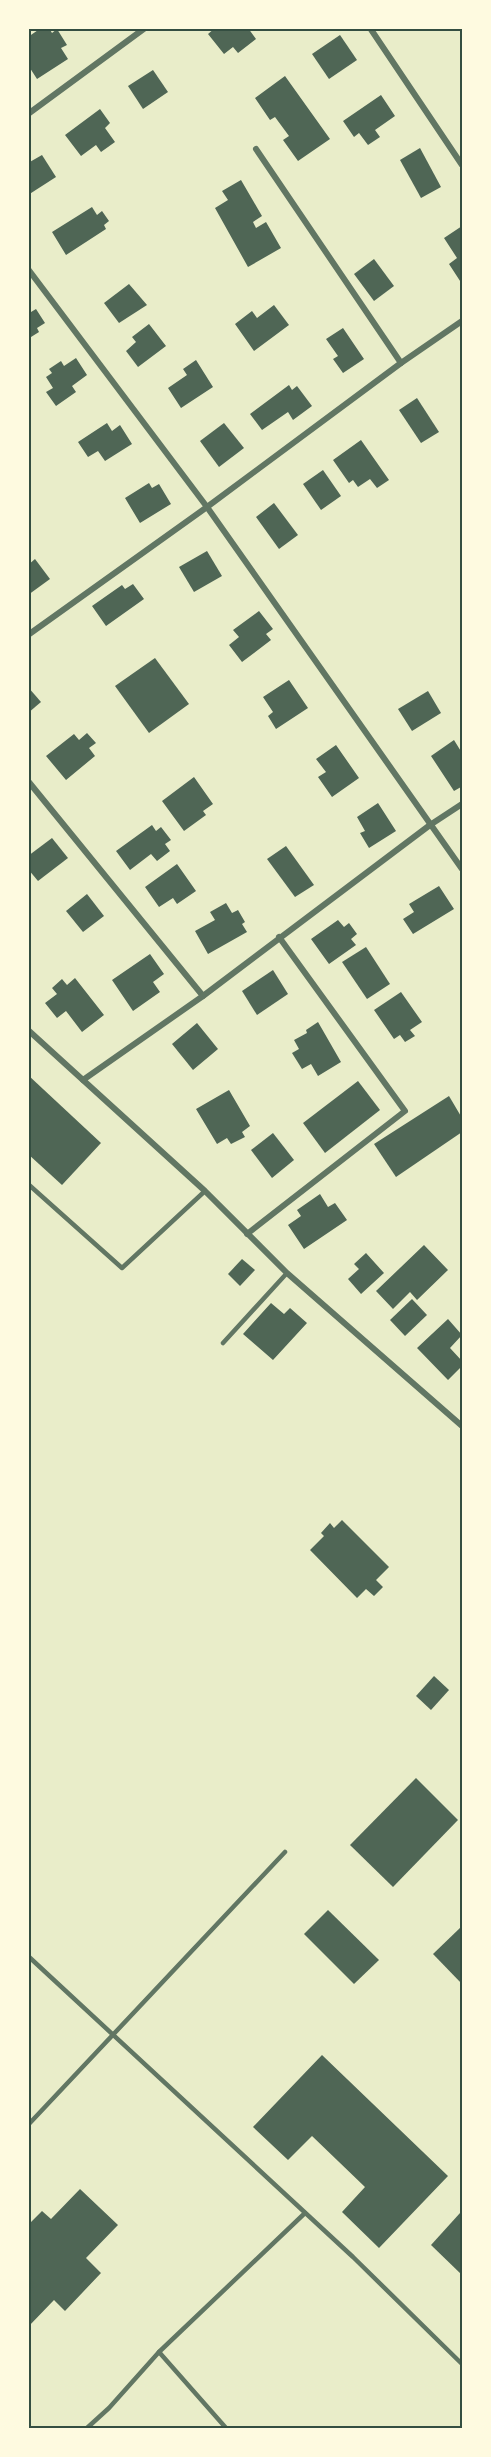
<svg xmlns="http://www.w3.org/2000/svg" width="491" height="2457" font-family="'Exo 2',sans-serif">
  <rect width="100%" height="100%" fill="#e9edc9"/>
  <g fill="#4f6655">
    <polygon points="41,28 49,28 52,33 57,29 67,45 61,48 68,59 37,79 28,65 28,37"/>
    <polygon points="215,28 248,28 256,39 238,53 233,47 224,54 208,34"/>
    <polygon points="340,35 357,60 329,79 312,54"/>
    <polygon points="153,70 168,92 143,109 128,86"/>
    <polygon points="285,76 330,139 298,161 283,140 289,136 275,117 270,120 255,98"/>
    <polygon points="381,95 395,116 375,130 380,137 368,145 359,133 354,137 343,121"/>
    <polygon points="100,109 110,123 105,128 115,142 101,152 96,145 81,156 65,135"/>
    <polygon points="420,148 441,187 421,198 400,160"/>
    <polygon points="42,155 56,177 28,195 28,163"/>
    <polygon points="241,180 262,216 253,222 256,228 266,222 281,248 248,267 215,208 228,200 222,191"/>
    <polygon points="92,207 97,215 102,211 109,221 104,225 106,229 66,255 52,232"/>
    <polygon points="462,226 462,284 449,264 457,258 444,238"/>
    <polygon points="374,259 394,286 374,301 354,274"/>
    <polygon points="129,284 147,305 119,323 104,303"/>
    <polygon points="274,305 289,325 254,351 235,324 252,311 257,318"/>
    <polygon points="28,307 31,312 36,309 45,323 37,328 39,332 31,337 28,334"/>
    <polygon points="149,324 166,346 138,367 126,351 136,342 132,337"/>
    <polygon points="343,328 364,359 343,373 333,359 338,356 326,339"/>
    <polygon points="76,358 87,375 72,386 76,392 56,406 46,392 53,388 46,377 52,373 49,369 61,361 64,366"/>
    <polygon points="196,360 213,387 181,408 168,388 187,375 183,369"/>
    <polygon points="289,385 292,390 297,386 312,406 293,420 288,412 262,430 250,414"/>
    <polygon points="417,398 439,432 421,443 399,410"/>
    <polygon points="107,423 112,431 120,425 132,444 105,461 98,451 88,457 78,442"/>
    <polygon points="224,423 244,448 219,467 200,441"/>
    <polygon points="361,440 389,480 377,488 370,479 358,487 353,480 349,483 333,460"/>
    <polygon points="323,470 341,496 321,510 303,484"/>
    <polygon points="149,483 152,488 159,484 171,504 140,523 125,498"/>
    <polygon points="274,503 298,535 279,549 256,517"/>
    <polygon points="207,551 222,576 194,592 179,567"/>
    <polygon points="35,559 50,579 28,595 28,565"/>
    <polygon points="133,584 144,599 106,626 92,606 122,585 125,589"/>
    <polygon points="259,611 273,629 266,634 271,640 242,662 229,645 239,637 233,630"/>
    <polygon points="155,658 189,704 149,733 115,686"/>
    <polygon points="289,680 308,708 276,729 268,716 273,712 263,697"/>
    <polygon points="28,687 41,702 28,713"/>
    <polygon points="428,691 441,713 412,731 398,709"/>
    <polygon points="87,733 96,743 89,748 95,756 66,780 46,756 74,734 79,740"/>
    <polygon points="454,740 462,753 462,789 461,787 454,791 431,756"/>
    <polygon points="336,745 359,778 332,797 318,777 326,772 316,759"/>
    <polygon points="194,777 213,804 203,811 206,815 184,831 162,801"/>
    <polygon points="378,803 396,831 369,848 360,833 365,831 357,817"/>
    <polygon points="152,825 156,831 161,827 171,840 165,844 170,851 157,861 151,854 130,870 116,851"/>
    <polygon points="52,838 68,858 38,881 28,869 28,856"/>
    <polygon points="286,846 314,885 295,897 267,859"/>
    <polygon points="177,864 196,891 177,904 173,898 159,907 145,887"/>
    <polygon points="439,886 454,909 413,934 403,919 414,912 409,904"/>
    <polygon points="87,894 104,916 83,932 66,911"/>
    <polygon points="226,903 232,913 238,910 245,922 242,924 247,932 208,954 195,931 215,920 210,912"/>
    <polygon points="338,920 344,927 349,923 357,934 351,939 356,945 329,964 311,939"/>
    <polygon points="366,947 390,984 367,999 342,962"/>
    <polygon points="150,954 164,974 153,982 160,992 133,1011 112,980"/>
    <polygon points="273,970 288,994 257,1015 242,991"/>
    <polygon points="75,978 104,1015 82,1032 66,1011 57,1018 45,1003 57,994 52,988 62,979 67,985"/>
    <polygon points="401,992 422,1022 410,1030 415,1036 405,1042 400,1035 394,1039 374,1010"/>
    <polygon points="318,1022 341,1062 318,1076 311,1064 302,1069 292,1053 299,1049 294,1040 307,1033 306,1030"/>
    <polygon points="197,1023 218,1049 193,1070 172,1044"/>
    <polygon points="28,1075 101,1143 62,1185 28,1154"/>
    <polygon points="358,1081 380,1110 325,1153 303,1123"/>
    <polygon points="229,1090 250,1126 242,1132 245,1137 231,1144 227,1138 217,1144 196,1109"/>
    <polygon points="449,1096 462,1118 462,1132 396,1177 374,1144"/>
    <polygon points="273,1133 294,1160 272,1178 251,1150"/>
    <polygon points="320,1194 328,1207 335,1203 347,1220 304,1249 288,1225 301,1216 297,1210"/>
    <polygon points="424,1245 448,1270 417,1300 410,1292 393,1309 376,1291"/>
    <polygon points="366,1253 384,1273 361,1294 348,1279 359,1269 354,1264"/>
    <polygon points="242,1259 255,1270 240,1286 228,1274"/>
    <polygon points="412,1299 427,1315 405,1336 390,1320"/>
    <polygon points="271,1303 284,1314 290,1308 307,1323 273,1360 243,1334"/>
    <polygon points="448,1319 462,1335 450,1348 462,1361 462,1366 448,1380 417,1348"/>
    <polygon points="342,1520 389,1567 376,1580 383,1587 374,1596 366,1589 357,1598 310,1550 324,1536 321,1533 330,1523 334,1528"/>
    <polygon points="434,1676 449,1690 431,1710 416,1696"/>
    <polygon points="416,1778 458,1820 393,1887 350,1845"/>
    <polygon points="328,1910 379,1960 354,1984 304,1934"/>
    <polygon points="461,1927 462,1929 462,1984 433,1954"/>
    <polygon points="322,2055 448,2176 379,2248 342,2212 365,2187 312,2136 288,2160 253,2127"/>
    <polygon points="80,2189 118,2225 86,2258 101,2273 65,2311 54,2300 28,2327 28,2225 42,2211 51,2219"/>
    <polygon points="460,2213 462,2215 462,2275 431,2245"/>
  </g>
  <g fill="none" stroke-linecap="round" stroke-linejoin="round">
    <g stroke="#617663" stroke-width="4.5">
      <polyline points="28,1184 122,1268 205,1191"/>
      <polyline points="223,1343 287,1273"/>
      <polyline points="28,1956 353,2257 462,2364"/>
      <polyline points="28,2125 285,1852"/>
      <polyline points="159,2352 226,2428"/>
      <polyline points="87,2428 109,2408 159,2352 305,2213"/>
    </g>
    <g stroke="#617663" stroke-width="6">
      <polyline points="370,28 462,165"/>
      <polyline points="28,114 145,28"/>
      <polyline points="256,149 401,363"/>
      <polyline points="28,269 207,507 462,869"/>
      <polyline points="28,635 207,507 401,363 462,321"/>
      <polyline points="28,781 203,996"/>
      <polyline points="28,1030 205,1191 287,1273 462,1426"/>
      <polyline points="83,1080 203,996 430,825 462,804"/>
      <polyline points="247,1234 405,1111 279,937"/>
    </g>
  </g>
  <rect width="491" height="2457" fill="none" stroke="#fefae0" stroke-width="60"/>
  <rect x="30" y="30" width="431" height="2397" fill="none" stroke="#344e41" stroke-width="2"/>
</svg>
